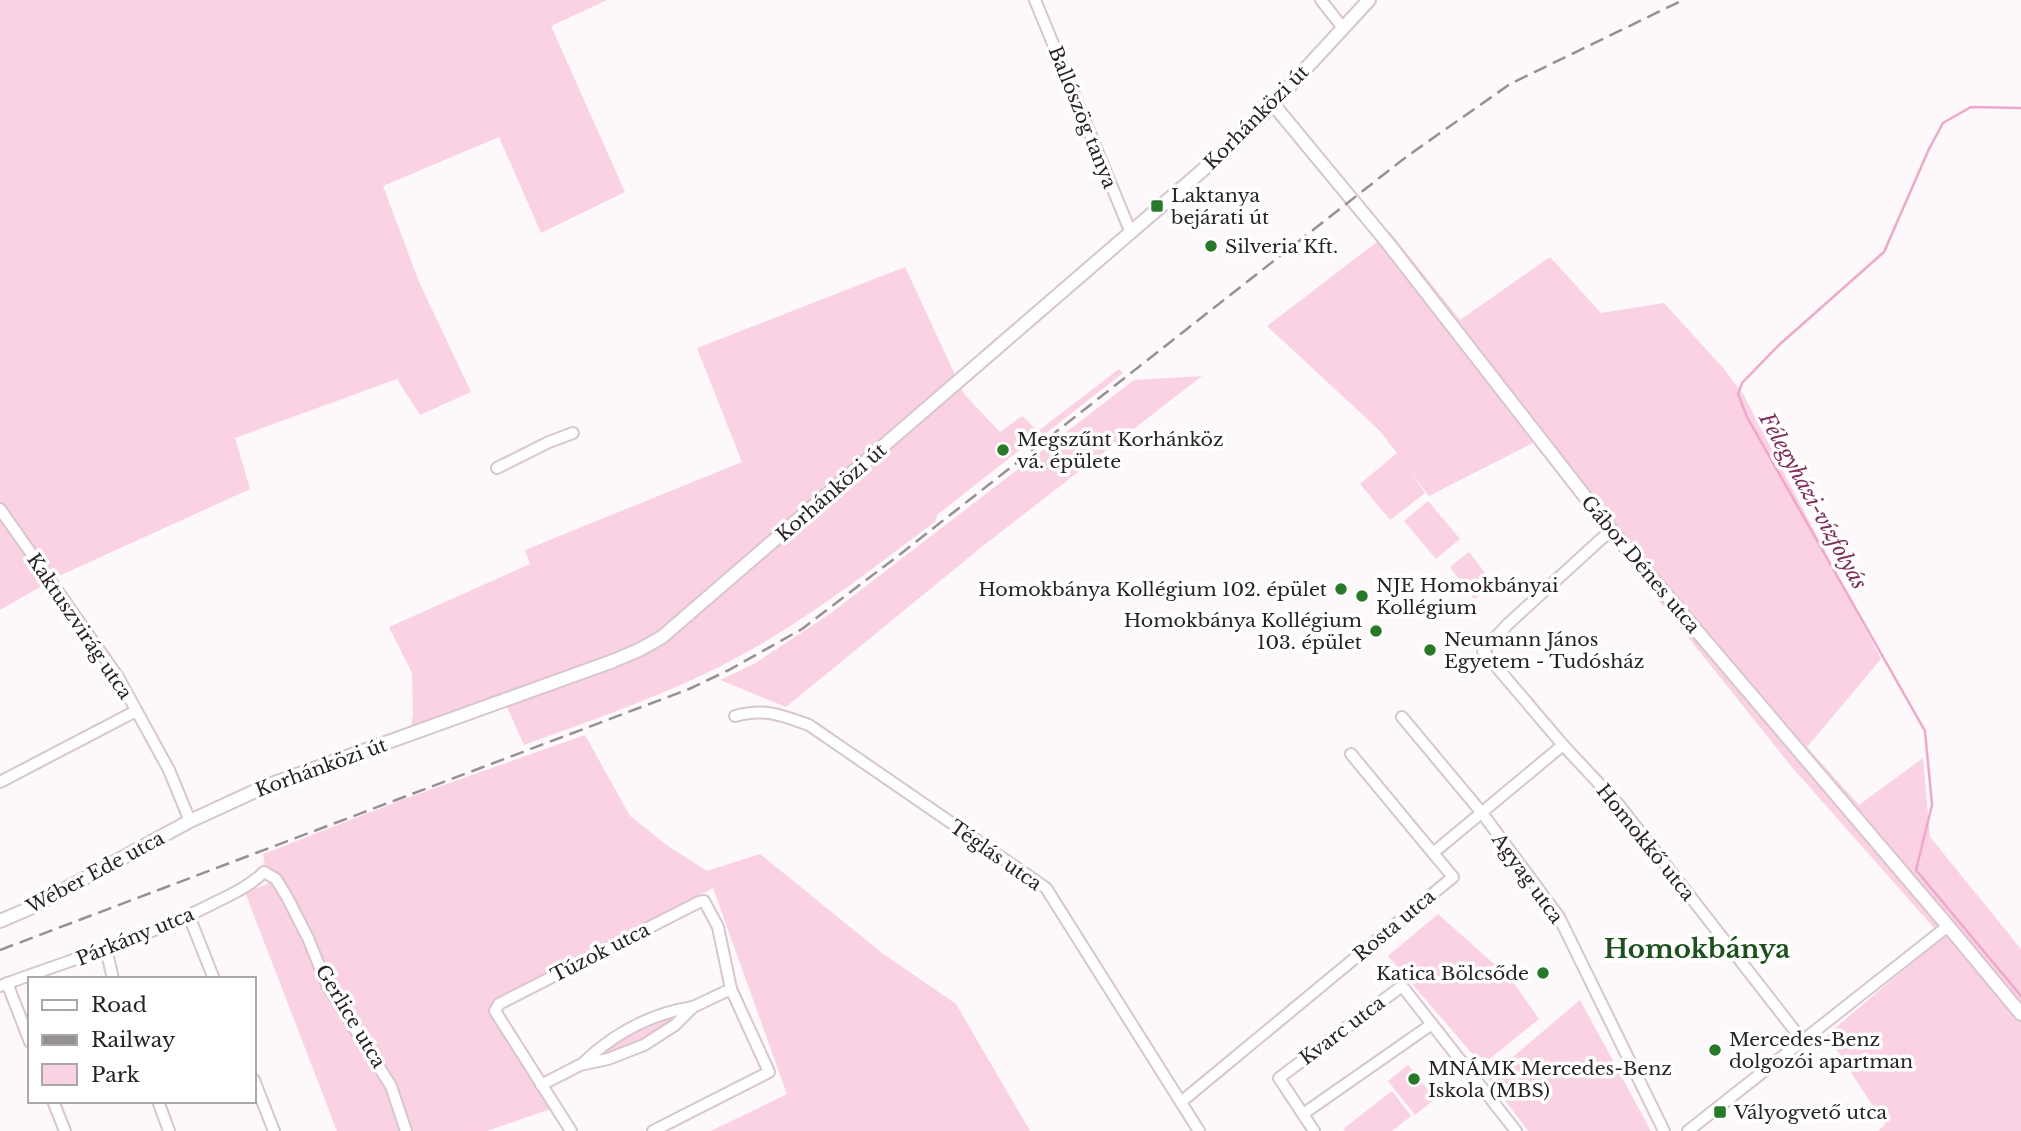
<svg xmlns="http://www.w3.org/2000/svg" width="2021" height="1131" font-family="'Libre Baskerville',serif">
  <rect width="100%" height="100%" fill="#fdf9fb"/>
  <g fill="#fbd1e4">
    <polygon points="0,0 607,0 551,26 625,192 541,233 499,137 383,186 419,282 471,392 420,415 397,379 235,438 250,489 61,575 0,610"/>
    <polygon points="1390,232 1460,320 1550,257 1601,313 1664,303 1724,369 1743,394 1881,659 1807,747 1859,805 1923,758 1930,837 2021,949 2021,1131 1878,1131 1885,1125 1827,1035 1942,937 1791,766 1533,443 1429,496 1410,471 1425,493 1390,520 1360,484 1397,453 1379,430 1267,326"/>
    <path d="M905 267 964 394 1000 432 1022 416 1038 431 1119 369 1123 373 1046 433 1040 434 937 515 936 521C869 571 802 624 727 663 663 696 592 720 524 745L507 707 408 743 413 715 412 673 389 627 530 564 525 550 742 462 697 348Z"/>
    <polygon points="1202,376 984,545 786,707 720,680 754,664 831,613 1134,380"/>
    <polygon points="1428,501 1460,539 1436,559 1404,521"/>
    <polygon points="1469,552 1494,585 1474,599 1450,567"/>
    <polygon points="585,735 630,816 668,846 707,871 760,854 882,953 956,1004 1030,1131 711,1131 787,1094 713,888 496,1004 556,1107 487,1131 337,1131 245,892 268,884 263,854 407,798"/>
    <polygon points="1438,914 1511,979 1539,1019 1482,1065 1388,956"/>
    <polygon points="1580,1000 1651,1131 1528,1131 1488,1078"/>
    <polygon points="677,1015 675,1021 633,1046 598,1057 598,1053 642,1026"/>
    <polygon points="1408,1065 1435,1099 1415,1115 1388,1081"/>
    <polygon points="1392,1091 1411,1116 1392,1131 1345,1131 1343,1129"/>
  </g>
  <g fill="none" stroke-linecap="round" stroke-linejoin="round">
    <polyline stroke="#f0a7ca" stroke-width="2.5" points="2021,108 1971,107 1943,123 1929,149 1884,252 1779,345 1742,383 1738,394 1747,417 1925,731 1932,805 1916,870 2021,996"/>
    <defs>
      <g id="minor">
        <polyline points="1035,0 1131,233"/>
        <polyline points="1321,0 1343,28"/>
        <polyline points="497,468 549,442 573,433"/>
        <polyline points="0,509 118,677 169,770 190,821"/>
        <polyline points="1611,530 1508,624 1483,651 1563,745 1619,805 1802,1040"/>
        <path d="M735 716C765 708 781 715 809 725L1046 888 1199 1131"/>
        <polyline points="1402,717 1482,813 1559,917 1664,1131"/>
        <polyline points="1351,754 1433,853"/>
        <polyline points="0,782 136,711"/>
        <polyline points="189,916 214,979"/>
        <polyline points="106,949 113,979"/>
        <polyline points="7,983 30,1042"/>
        <path d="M0 986C72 959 146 938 214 903 232 894 250 886 264 872L276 879 287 897 308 938 327 985 391 1086 406 1131"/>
        <path d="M582 1064C613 1034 649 1014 693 1007"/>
        <polyline points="254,1080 274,1131"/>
        <polyline points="541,1085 580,1065 608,1059 644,1045 675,1025 693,1007 731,989"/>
        <polyline points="53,1101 65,1131"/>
        <polyline points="158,1101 169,1131"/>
        <polyline points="1181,1102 1453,877 1433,853 1563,745"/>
        <polyline points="1303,1114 1432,1024"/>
        <polyline points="571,1131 495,1011 499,1004 699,902 704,901 718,927 731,989 769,1072 653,1131"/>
        <polyline points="1314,1131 1279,1078 1402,986 1516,1131"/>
        <polyline points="1688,1131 1948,926"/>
      </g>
      <g id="tertiary">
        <polyline points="1273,104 1387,242 1611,530 1948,926 2021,1014"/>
        <polyline points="0,921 28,909 190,821 266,786 613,661 639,650 662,637 1226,150 1273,104 1369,0"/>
      </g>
    </defs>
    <use href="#minor" stroke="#d8c6ce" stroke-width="14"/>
    <use href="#tertiary" stroke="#d8c6ce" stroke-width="16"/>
    <use href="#minor" stroke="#fff" stroke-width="10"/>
    <use href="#tertiary" stroke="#fff" stroke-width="12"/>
    <polyline stroke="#959092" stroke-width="2.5" stroke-dasharray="14 7" stroke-linecap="butt" points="0,950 689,689 729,670 802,629 903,552 1406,157 1510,84 1683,0"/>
  </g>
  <g fill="#277b28" stroke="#fff" stroke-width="2.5">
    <rect x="1150" y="199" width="14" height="14" rx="3.5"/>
    <circle cx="1211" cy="246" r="7"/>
    <circle cx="1003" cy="450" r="7"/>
    <circle cx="1341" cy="589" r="7"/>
    <circle cx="1362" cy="596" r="7"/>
    <circle cx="1376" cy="631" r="7"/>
    <circle cx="1430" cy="650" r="7"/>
    <circle cx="1543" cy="973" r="7"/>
    <circle cx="1715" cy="1050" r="7"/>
    <circle cx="1414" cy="1079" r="7"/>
    <rect x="1713" y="1105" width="14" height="14" rx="3.5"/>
  </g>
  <g text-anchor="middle" stroke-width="7" stroke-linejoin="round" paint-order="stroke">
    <g font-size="19" fill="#2a2326" stroke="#fff">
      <text transform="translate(1083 117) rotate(68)" y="7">Ballószög tanya</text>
      <text transform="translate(1256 117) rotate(-45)" y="7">Korhánközi út</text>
      <text transform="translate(831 492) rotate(-41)" y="7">Korhánközi út</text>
      <text transform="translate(1641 564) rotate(50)" y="7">Gábor Dénes utca</text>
      <text transform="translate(80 626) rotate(56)" y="7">Kaktuszvirág utca</text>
      <text transform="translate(321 767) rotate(-20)" y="7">Korhánközi út</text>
      <text transform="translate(1646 842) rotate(51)" y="7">Homokkő utca</text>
      <text transform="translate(996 855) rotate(35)" y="7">Téglás utca</text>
      <text transform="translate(95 872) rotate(-28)" y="7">Wéber Ede utca</text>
      <text transform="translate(1528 878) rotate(54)" y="7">Agyag utca</text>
      <text transform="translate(1394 925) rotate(-40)" y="7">Rosta utca</text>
      <text transform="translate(135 936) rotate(-22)" y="7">Párkány utca</text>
      <text transform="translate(600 952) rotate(-27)" y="7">Túzok utca</text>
      <text transform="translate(351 1016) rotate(59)" y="7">Gerlice utca</text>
      <text transform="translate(1342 1030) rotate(-37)" y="7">Kvarc utca</text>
    </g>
    <g font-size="19" fill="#2a2326" stroke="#fff" text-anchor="start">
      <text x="1171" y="202">Laktanya<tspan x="1171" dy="22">bejárati út</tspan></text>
      <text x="1225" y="253">Silveria Kft.</text>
      <text x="1017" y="446">Megszűnt Korhánköz<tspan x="1017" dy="22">vá. épülete</tspan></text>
      <text x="1376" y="592">NJE Homokbányai<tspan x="1376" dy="22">Kollégium</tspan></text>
      <text x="1327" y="596" text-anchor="end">Homokbánya Kollégium 102. épület</text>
      <text x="1362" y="627" text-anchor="end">Homokbánya Kollégium<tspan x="1362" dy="22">103. épület</tspan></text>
      <text x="1444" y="646">Neumann János<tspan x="1444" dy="22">Egyetem - Tudósház</tspan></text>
      <text x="1529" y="980" text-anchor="end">Katica Bölcsőde</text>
      <text x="1729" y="1046">Mercedes-Benz<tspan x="1729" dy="22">dolgozói apartman</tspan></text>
      <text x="1428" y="1075">MNÁMK Mercedes-Benz<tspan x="1428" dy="22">Iskola (MBS)</tspan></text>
      <text x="1734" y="1119">Vályogvető utca</text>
    </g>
    <g font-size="21" font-style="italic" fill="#822e5d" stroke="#fff">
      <text transform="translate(1813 501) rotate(61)" y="7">Félegyházi-vízfolyás</text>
    </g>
    <g font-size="26" font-weight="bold" fill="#1c511c" stroke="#fff">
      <text x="1697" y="958">Homokbánya</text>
    </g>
  </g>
  <rect x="28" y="977" width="228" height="126" fill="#ffffff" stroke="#aaa7a8" stroke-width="2"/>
  <rect x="42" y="1000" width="35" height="10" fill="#ffffff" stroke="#aaa7a8" stroke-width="2"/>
  <text x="91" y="1012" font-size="21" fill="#2a2326">Road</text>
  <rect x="42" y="1035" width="35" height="10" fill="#959092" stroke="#aaa7a8" stroke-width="2"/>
  <text x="91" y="1047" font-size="21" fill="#2a2326">Railway</text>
  <rect x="42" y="1064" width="35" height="21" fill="#fbd1e4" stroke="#aaa7a8" stroke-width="2"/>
  <text x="91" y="1082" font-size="21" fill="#2a2326">Park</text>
</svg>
